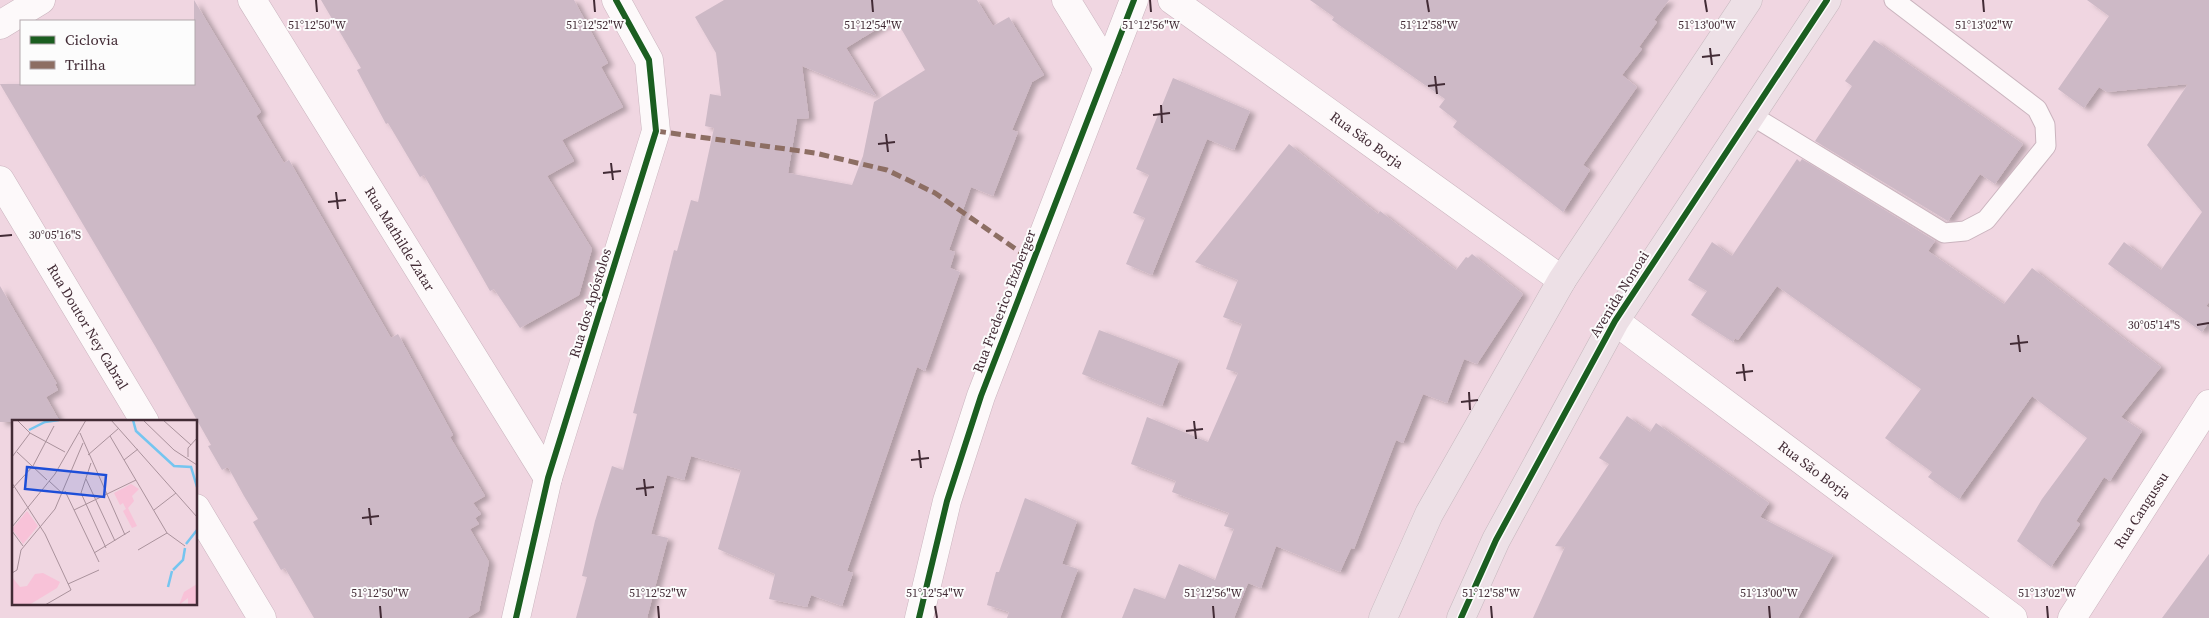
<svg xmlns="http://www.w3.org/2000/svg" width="2209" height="618" font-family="'Source Serif 4',serif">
  <defs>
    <filter id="shadow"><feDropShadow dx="5.5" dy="3" stdDeviation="2.5" flood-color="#0004"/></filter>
  </defs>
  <rect width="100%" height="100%" fill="#f0d6e1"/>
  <g fill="#cdb9c6" fill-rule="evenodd" filter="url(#shadow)">
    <polygon points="194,0 261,112 256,116 284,163 289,160 391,338 398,334 453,435 450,437 485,496 473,503 481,514 475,518 479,524 470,529 489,562 479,611 467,618 314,618 285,568 281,570 253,522 258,519 244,496 228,467 222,470 208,446 211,445 155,346 0,84 194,84"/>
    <polygon points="321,0 574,0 608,63 601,67 623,107 562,140 574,161 547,176 592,249 579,295 520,328 494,289 490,291 424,175 420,177 388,123 386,124 357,70 361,68"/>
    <path d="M724 0H977L993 26 1009 17 1044 75 1032 82 1012 130 1018 132 993 196 971 187 949 250 955 252 950 268 960 272 925 371 917 367 847 571 853 573 842 606 811 595 807 607 769 599 775 574 718 549 741 470 691 456 684 480 667 475 651 534 668 538 647 618H576L587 577 582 576 595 521 612 466 623 470 637 414 633 413 674 250 677 251 691 200 698 202 714 128 705 126 710 94 721 96 716 53 695 17ZM895 18 925 70 874 102 863 156 852 185 788 173 797 119 809 118 802 66 876 96 846 48Z"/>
    <polygon points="1310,0 1669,0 1654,20 1657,22 1639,47 1642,49 1622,75 1637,87 1583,165 1590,170 1563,212 1453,127 1457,121 1439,107 1445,99 1332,20 1334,17"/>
    <polygon points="2087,0 2209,0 2209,302 2206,306 2209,308 2209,322 2202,332 2108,264 2124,242 2161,270 2202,212 2147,145 2188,84 2107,92 2099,87 2084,108 2058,89 2109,16"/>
    <polygon points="1874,40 2023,144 1995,184 1980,174 1948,221 1815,141 1852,86 1845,81"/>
    <polygon points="1173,78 1250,111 1234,150 1207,139 1152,275 1126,264 1145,218 1133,213 1149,175 1136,169"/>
    <polygon points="1289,144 1378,214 1380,211 1456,270 1466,257 1468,258 1472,254 1523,294 1477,364 1464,359 1447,403 1423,394 1403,443 1396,440 1354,549 1351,548 1340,572 1276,546 1261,588 1248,583 1234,618 1122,618 1134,588 1165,599 1179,564 1215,580 1234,529 1224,526 1229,513 1172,492 1176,481 1131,464 1147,417 1208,442 1238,373 1226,369 1242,324 1223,317 1238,280 1195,262"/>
    <polygon points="1797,159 1800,162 1802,159 1935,241 1928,251 2004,304 2032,268 2161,367 2121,417 2142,431 2110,481 2104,477 2076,521 2080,524 2051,567 2017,541 2042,499 2087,438 2032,396 1959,499 1928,477 1932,472 1885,438 1921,389 1777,286 1738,340 1735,338 1733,342 1691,315 1707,291 1688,280 1712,242 1732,256"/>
    <polygon points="0,286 57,384 55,384 58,390 46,397 60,422 0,422"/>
    <polygon points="1099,330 1179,360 1162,406 1082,374"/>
    <polygon points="1627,416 1650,432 1656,423 1769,503 1760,517 1833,555 1798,618 1533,618 1565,547 1555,546 1609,464 1599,458"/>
    <polygon points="1025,498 1077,521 1062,564 1078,569 1060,618 1007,618 1009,612 987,605 996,572 999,572"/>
    <polygon points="2209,554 2209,618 2162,618"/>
  </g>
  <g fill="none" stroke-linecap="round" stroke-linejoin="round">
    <defs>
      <polyline id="service" points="1751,115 1944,233 1965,231 1986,220 2046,146 2045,125 2037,109 1894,0"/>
      <g id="minor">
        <path id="s1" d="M252 0 548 478"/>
        <polyline points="1066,0 1108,68"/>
        <path id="s2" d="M1172 0 1562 280"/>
        <polyline points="0,25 41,0"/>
        <path id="s3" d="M0 180 145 422"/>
        <path id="s4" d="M1615 321 2013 618"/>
        <polyline points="196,508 262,618"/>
        <polyline points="516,618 548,478 656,131 649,60 616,0"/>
        <polyline points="919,618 947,501 981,396 1134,0"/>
        <path id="s5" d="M2072 618 2209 404"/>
      </g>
      <g id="primary">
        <polyline points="1383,618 1429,514 1562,280 1748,0"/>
        <polyline points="1461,618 1496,540 1615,321 1827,0"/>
      </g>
    </defs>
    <use href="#service" stroke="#cab4be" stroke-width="21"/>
    <use href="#minor" stroke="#cab4be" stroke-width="29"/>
    <use href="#primary" stroke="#c5b7bd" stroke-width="29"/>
    <use href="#service" stroke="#fdf9fa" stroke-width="19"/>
    <use href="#minor" stroke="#fdf9fa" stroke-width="28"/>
    <use href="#primary" stroke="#ede0e6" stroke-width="28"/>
    <polyline stroke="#8d6e63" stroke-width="5" stroke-dasharray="10 5" stroke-linecap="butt" points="656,131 815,153 887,170 935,193 1033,261"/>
    <defs>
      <g id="cycleway">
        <polyline points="516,618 548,478 656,131 649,60 616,0"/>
        <polyline points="919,618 947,501 981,396 1134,0"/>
        <polyline points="1461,618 1496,540 1615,321 1827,0"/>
      </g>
    </defs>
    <use href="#cycleway" stroke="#fcfcfc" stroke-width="9"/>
    <use href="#cycleway" stroke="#1b5e20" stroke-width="6"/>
  </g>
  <path fill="none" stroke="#422b35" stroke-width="2" d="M316 0 317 12M594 0 595 12M872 0 873 12M1150 0 1151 12M1427 0 1429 12M1705 0 1707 12M1983 0 1984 12M1710 48 1712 65M1702 57 1720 55M1435 76 1437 94M1428 86 1445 84M1161 105 1162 123M1153 115 1170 113M886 134 888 152M878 144 895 142M611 163 613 180M603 173 621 171M336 192 338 209M328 202 346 200M0 236 12 235M2197 325 2209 323M2018 335 2020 352M2010 344 2028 342M1743 364 1745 381M1736 373 1753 371M1469 392 1470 410M1461 402 1478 400M1194 421 1196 439M1186 431 1203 429M919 450 921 468M911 460 929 458M644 479 646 496M636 489 654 487M369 508 371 525M362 518 379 516M380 606 381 618M658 606 659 618M935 606 937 618M1213 606 1214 618M1491 606 1492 618M1769 606 1770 618M2047 606 2048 618"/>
  <g text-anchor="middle" stroke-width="4" stroke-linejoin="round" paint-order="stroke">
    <g font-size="14" fill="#422b35" stroke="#fcfcfc">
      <text dy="5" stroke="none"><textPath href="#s2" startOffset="240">Rua São Borja</textPath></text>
      <text dy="5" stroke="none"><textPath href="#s1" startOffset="281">Rua Mathilde Zatar</textPath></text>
      <text transform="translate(1619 294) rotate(-58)" y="5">Avenida Nonoai</text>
      <text transform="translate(1004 301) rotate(-69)" y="5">Rua Frederico Etzberger</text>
      <text transform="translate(590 303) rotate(-73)" y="5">Rua dos Apóstolos</text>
      <text dy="5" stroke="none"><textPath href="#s3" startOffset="171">Rua Doutor Ney Cabral</textPath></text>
      <text dy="5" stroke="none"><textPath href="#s4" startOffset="249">Rua São Borja</textPath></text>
      <text dy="5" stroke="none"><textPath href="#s5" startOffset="128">Rua Cangussu</textPath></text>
    </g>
  </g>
  <g transform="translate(12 420)">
    <rect width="185" height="185" fill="#f0d6e1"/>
    <path d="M119 64 127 69 120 76 122 81 116 88 125 106 120 108 111 91 114 89 111 83 108 85 102 73ZM15 91 26 106 11 124 0 109ZM31 153 48 162 45 168 17 185H0V157L8 167 15 166 23 154ZM185 164V185H176V178L167 185 172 172Z" fill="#f8c2d8"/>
    <path fill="none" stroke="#75c5f0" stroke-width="2.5" d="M121 0 124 11 162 46 179 47 185 67M17 10 33 2 47 0M174 124 185 110M161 150 171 140 173 128M156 167 160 151"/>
    <path fill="none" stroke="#aa929c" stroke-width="1" d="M5 0 18 13 53 32M99 0 185 97M131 0 162 30 185 45M151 0 179 25M68 13 113 115M98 16 155 113 173 126M5 32 35 60M76 35 107 8M0 37 18 13M176 37V28L185 18M112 40 126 29M79 43 69 73 94 128M74 59 103 121M37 61 51 74M0 63 33 114 59 170 33 185M0 69 21 46 42 6M53 71 87 142M62 90 124 60M142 90 164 73M0 107 43 54 74 0M0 111 11 126M126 130 155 113M82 133 118 111M0 153 5 150 9 130 43 89 71 23M56 164 87 150"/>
    <path fill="#1d4ed8" fill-opacity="0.15" stroke="#1d4ed8" stroke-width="2.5" d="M15 47 94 55 92 77 13 69Z"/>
    <rect width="185" height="185" fill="none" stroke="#422b35" stroke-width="2.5"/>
  </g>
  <g font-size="12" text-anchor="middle" fill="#422b35" stroke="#fcfcfc" stroke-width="4" stroke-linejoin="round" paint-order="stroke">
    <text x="317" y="29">51°12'50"W</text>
    <text x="595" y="29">51°12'52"W</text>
    <text x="873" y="29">51°12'54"W</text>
    <text x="1151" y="29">51°12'56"W</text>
    <text x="1429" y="29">51°12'58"W</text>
    <text x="1707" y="29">51°13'00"W</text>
    <text x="1984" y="29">51°13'02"W</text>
    <text x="55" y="239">30°05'16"S</text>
    <text x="2154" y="329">30°05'14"S</text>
    <text x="380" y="597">51°12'50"W</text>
    <text x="658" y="597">51°12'52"W</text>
    <text x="935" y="597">51°12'54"W</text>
    <text x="1213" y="597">51°12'56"W</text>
    <text x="1491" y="597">51°12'58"W</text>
    <text x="1769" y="597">51°13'00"W</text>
    <text x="2047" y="597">51°13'02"W</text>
  </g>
  <rect x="20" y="20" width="175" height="65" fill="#fcfcfc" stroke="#b2a8ac"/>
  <rect x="30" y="36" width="25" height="8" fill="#1b5e20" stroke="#b2a8ac"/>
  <text x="65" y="45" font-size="15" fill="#422b35">Ciclovia</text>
  <rect x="30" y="61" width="25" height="8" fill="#8d6e63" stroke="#b2a8ac"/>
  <text x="65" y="70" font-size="15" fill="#422b35">Trilha</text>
</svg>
